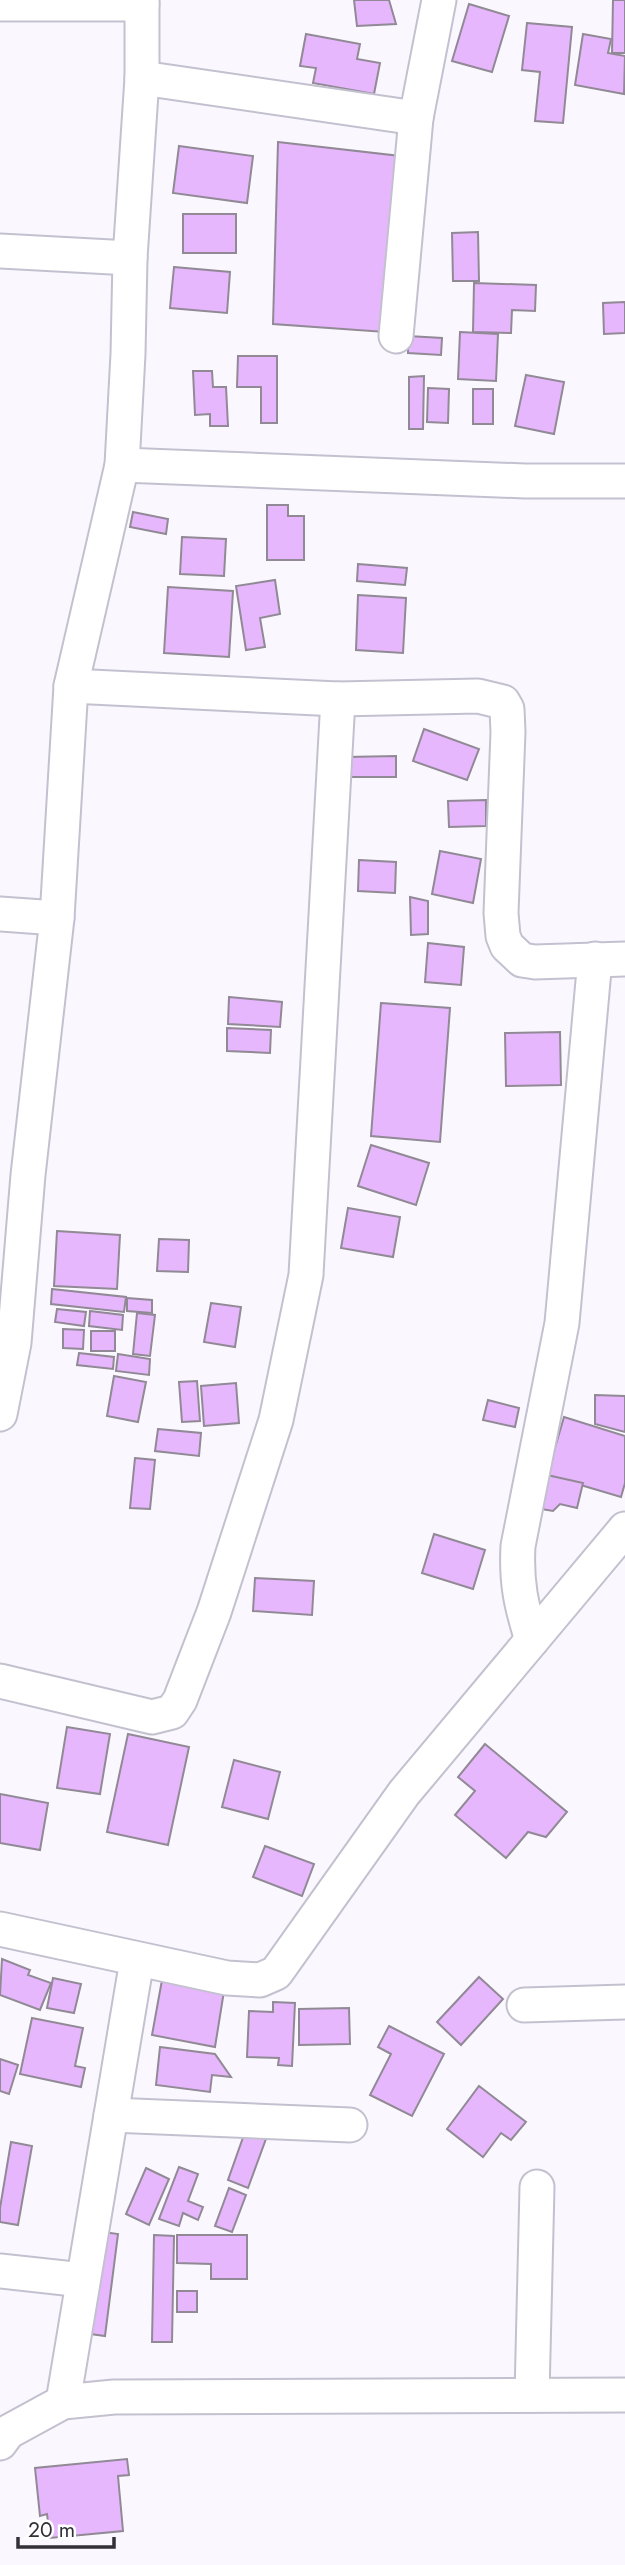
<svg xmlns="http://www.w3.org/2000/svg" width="625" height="2565" font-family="Jost,sans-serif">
  <rect width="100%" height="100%" fill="#faf8fe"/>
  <g fill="#e7b7fd" stroke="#918995" stroke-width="2">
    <polygon points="354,0 389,0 396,24 357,26"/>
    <polygon points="613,0 625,0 625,53 612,53"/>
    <polygon points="469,4 509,16 492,72 452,61"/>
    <polygon points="527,23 572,27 563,123 535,121 540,72 522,70"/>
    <polygon points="306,34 360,44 357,59 380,63 374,94 313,83 316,68 300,66"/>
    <polygon points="583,34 611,39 608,53 625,56 624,94 575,85"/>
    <polygon points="278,142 400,156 385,332 273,324"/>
    <polygon points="179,146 253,156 247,203 173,193"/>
    <rect x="183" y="214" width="53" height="39"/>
    <polygon points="478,232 479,281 453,281 452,233"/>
    <polygon points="174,267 230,272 227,313 170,308"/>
    <polygon points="474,283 536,285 535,311 512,310 511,333 473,332"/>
    <polygon points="625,302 625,333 604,334 603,303"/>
    <polygon points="460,332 498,334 496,381 458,379"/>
    <polygon points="408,336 442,338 441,355 408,353"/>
    <polygon points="238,356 277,356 277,423 261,423 261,387 237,387"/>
    <polygon points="193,371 212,371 213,387 226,387 228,426 210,426 210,414 195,415"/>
    <polygon points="526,375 564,382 554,434 515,426"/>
    <polygon points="424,376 423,429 409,429 409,377"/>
    <polygon points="428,388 449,389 448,423 427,422"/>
    <rect x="473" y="389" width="20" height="35"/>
    <polygon points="267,505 288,505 288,516 304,516 304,560 267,560"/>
    <polygon points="133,512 168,519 166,534 130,527"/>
    <polygon points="182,537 226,539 224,576 180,574"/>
    <polygon points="358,564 407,568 405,585 357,581"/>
    <polygon points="275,580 280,614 260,618 265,647 246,650 236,586"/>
    <polygon points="168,587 233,591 229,657 164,653"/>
    <polygon points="358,595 406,598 403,653 356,650"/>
    <polygon points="424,729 479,749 467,780 413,761"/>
    <polygon points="396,756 396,777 346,777 346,757"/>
    <polygon points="486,800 486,826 449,827 448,801"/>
    <polygon points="440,851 481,859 473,903 432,894"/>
    <polygon points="359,860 396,862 395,893 358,891"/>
    <polygon points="410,897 428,901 428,934 411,935"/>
    <polygon points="428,943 464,947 461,985 425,982"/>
    <polygon points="229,997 282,1002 280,1027 228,1024"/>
    <polygon points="381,1003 450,1008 440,1142 371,1136"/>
    <polygon points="227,1028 271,1030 270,1053 227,1051"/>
    <polygon points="560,1032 561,1085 506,1086 505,1033"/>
    <polygon points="371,1145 429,1163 416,1205 358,1186"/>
    <polygon points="348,1208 400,1217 393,1257 341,1248"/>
    <polygon points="57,1231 120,1235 117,1289 54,1286"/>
    <polygon points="159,1239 189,1240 188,1272 157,1271"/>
    <polygon points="52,1289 126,1297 124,1312 51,1304"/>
    <polygon points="127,1298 152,1300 152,1313 127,1311"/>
    <polygon points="211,1303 241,1307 235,1347 204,1342"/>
    <polygon points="57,1309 86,1312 84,1326 55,1322"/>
    <polygon points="90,1311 123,1315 122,1330 89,1326"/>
    <polygon points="137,1313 155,1315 150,1356 133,1354"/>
    <polygon points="63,1329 84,1330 83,1349 63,1348"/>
    <rect x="91" y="1331" width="24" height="20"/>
    <polygon points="79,1353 114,1357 113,1369 77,1365"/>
    <polygon points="118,1354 150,1359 149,1375 116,1371"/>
    <polygon points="114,1376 146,1382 138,1422 107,1416"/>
    <polygon points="197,1381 200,1421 182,1422 179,1382"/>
    <polygon points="236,1383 239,1423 204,1426 201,1386"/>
    <polygon points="595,1395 625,1396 625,1432 595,1424"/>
    <polygon points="488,1400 519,1408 515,1427 483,1420"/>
    <polygon points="564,1417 625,1436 625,1483 621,1497 547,1475"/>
    <polygon points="158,1429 201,1433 199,1456 155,1451"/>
    <polygon points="135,1458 155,1460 150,1509 130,1508"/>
    <polygon points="547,1475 583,1483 577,1508 560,1504 553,1511 541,1509"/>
    <polygon points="434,1534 485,1550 473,1589 422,1573"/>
    <polygon points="255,1578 314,1581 312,1615 253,1611"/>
    <polygon points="67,1727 110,1734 100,1794 57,1788"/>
    <polygon points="128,1734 189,1747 168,1845 107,1832"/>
    <polygon points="485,1744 567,1812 546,1837 528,1832 506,1858 455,1815 475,1791 458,1777"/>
    <polygon points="234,1760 280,1772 268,1819 222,1807"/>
    <polygon points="0,1794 48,1803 40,1850 0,1843"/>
    <polygon points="265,1846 314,1864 302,1896 253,1877"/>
    <polygon points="2,1959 30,1970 28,1975 51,1983 40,2010 0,1995"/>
    <polygon points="479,1977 503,1999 461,2045 437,2022"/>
    <polygon points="53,1978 81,1984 74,2013 47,2008"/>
    <polygon points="162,1980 224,1991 215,2047 152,2035"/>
    <polygon points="273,2002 295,2003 292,2066 278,2065 279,2058 247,2057 249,2011 273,2012"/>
    <polygon points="349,2008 350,2044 299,2045 299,2009"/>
    <polygon points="32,2018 83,2028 75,2066 85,2068 81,2087 20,2074"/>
    <polygon points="389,2026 444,2054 412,2116 370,2095 391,2054 378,2047"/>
    <polygon points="160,2047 215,2054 231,2077 212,2075 210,2092 156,2085"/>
    <polygon points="0,2059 18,2065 9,2094 0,2091"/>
    <polygon points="479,2086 526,2122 511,2140 501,2133 483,2157 447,2129"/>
    <polygon points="246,2129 267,2136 248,2188 228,2180"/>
    <polygon points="11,2142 32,2146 18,2225 0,2222 0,2208"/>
    <polygon points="179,2167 198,2174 188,2201 203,2207 198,2220 183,2213 179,2226 159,2219"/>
    <polygon points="146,2168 169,2179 149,2225 126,2214"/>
    <polygon points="229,2188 246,2195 232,2232 215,2226"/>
    <polygon points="96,2231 118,2234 105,2336 83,2333"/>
    <polygon points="154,2235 174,2236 172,2342 152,2342"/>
    <polygon points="177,2235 247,2235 247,2279 211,2279 211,2264 177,2263"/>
    <rect x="177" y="2291" width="20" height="21"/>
    <polygon points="127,2459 129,2475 118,2476 123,2531 50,2538 47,2514 40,2516 35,2468"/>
  </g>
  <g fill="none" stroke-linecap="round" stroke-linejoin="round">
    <defs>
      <g id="minor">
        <polyline points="0,4 142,4"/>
        <polyline points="142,78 416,118"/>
        <polyline points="0,251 130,258"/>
        <polyline points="396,336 416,118 439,0"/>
        <polyline points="122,465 525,481 625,481"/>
        <polyline points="71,686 338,699 478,696 503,702 507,709 508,732 501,913 503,936 507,946 522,960 535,962 625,959"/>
        <polyline points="0,914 57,918"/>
        <polyline points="0,1414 14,1343 28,1175 57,918 71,686 122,465 128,354 130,258 142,78 142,0"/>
        <path d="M532 1640C521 1605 516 1583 518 1546L562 1323 595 959"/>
        <polyline points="0,1681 152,1717 172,1712 180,1700 214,1612 276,1420 306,1275 338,699"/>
        <polyline points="0,1929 227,1978 260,1980 276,1973 404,1793 625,1529"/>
        <polyline points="524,2005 625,2002"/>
        <polyline points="111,2115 350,2125"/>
        <polyline points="0,2271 83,2280"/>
        <polyline points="532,2395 537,2187"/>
        <polyline points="63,2402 137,1960"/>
        <polyline points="0,2443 8,2432 63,2402 114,2397 625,2395"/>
      </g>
    </defs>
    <use href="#minor" stroke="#c3c1cf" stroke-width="37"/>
    <use href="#minor" stroke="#fff" stroke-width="33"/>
  </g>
  <path d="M18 2537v10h96v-10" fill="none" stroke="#333137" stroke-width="3.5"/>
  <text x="28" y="2537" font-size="21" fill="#333137" stroke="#ffffff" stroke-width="5" paint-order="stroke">20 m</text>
</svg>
